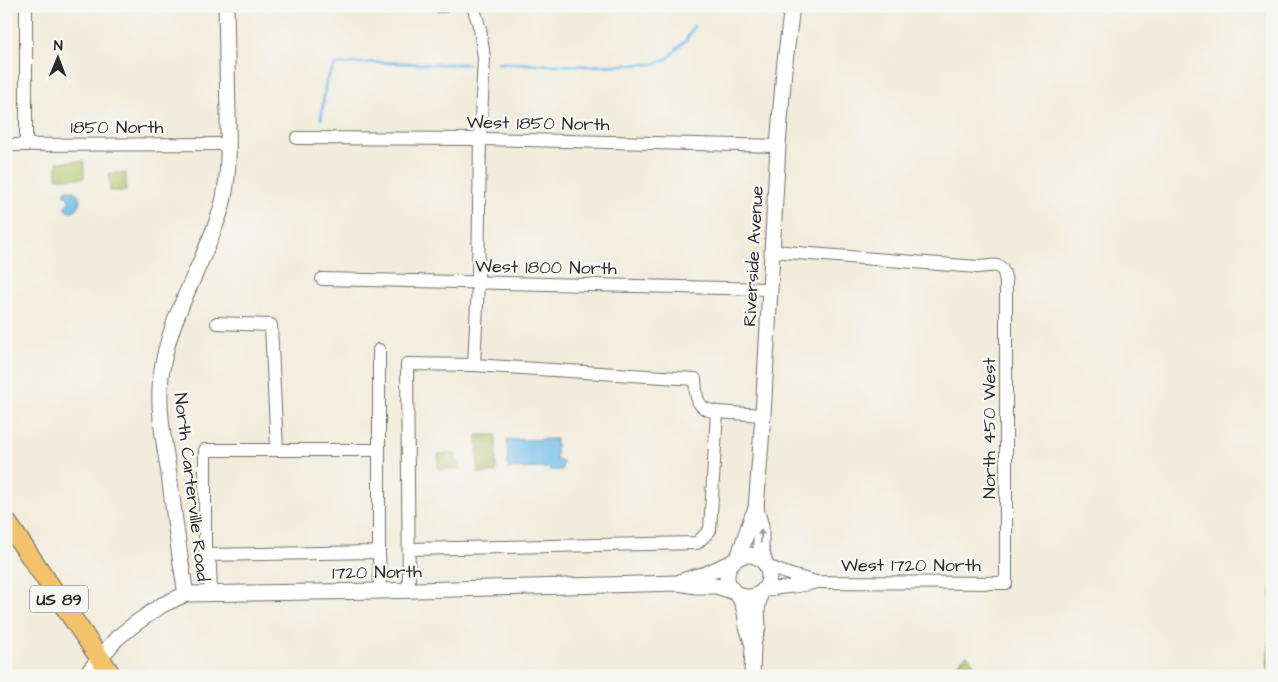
<svg xmlns="http://www.w3.org/2000/svg" width="1278" height="682" font-family="'Architects Daughter',sans-serif">
  <rect width="100%" height="100%" fill="#f6f6f2"/>
  <filter id="ink" filterUnits="userSpaceOnUse"><feTurbulence type="fractalNoise" baseFrequency=".02" numOctaves="2"/><feDisplacementMap in="SourceGraphic" scale="10" xChannelSelector="R" yChannelSelector="G"/><feConvolveMatrix kernelMatrix="1 2 1 2 8 2 1 2 1" color-interpolation-filters="sRGB"/></filter>
  <filter id="wash" filterUnits="userSpaceOnUse"><feTurbulence type="fractalNoise" baseFrequency=".0096" numOctaves="4" result="noise"/><feDisplacementMap in="SourceGraphic" scale="20" xChannelSelector="R" yChannelSelector="G"/><feGaussianBlur stdDeviation="1.12" result="paint"/><feColorMatrix in="noise" values="0 0 0 0 0 0 0 0 0 0 0 0 0 0 0 0 0 1.4 0 .05"/><feComposite in="paint" operator="in"/></filter>
  <g filter="url(#wash)">
    <rect width="100%" height="100%" fill="#f1ecdb"/>
    <g fill="#adc064" stroke="#6c7648">
      <polygon points="84,161 84,178 57,178 57,162"/>
      <polygon points="109,173 126,173 126,191 110,191"/>
      <polygon points="477,435 496,435 496,473 478,473"/>
      <polygon points="438,454 456,454 456,462 460,462 460,469 438,469"/>
      <polygon points="1272,578 1272,676 1267,676"/>
      <polygon points="967,655 981,672 976,676 943,676"/>
    </g>
    <g fill="#71bcea" stroke="#4e748a">
      <path d="M67 190C83 189 85 211 68 212L64 208C69 201 72 202 65 195V192Z"/>
      <polygon points="556,439 556,460 563,461 562,470 550,470 549,468 508,469 507,440"/>
    </g>
    <g fill="none" stroke-linecap="round" stroke-linejoin="round">
      <g stroke="#71bcea" stroke-width="3">
        <polyline points="498,63 590,66 653,64 666,60 686,40 694,26"/>
        <path d="M321 119 326 81 335 65C379 59 423 66 467 64"/>
      </g>
    </g>
  </g>
  <g filter="url(#ink)">
    <g fill="none" stroke-linecap="round" stroke-linejoin="round">
      <defs>
        <g id="minor">
          <polyline points="26,6 26,145"/>
          <polyline points="438,6 444,6"/>
          <polyline points="473,6 480,29 484,58 480,139 478,283 474,365"/>
          <polyline points="297,138 480,139 778,146"/>
          <polyline points="6,145 228,144"/>
          <polyline points="322,279 770,289"/>
          <polyline points="217,323 271,325 277,450"/>
          <polyline points="717,412 763,415"/>
          <path d="M409 549 697 543 710 530 717 412C713 411 707 410 704 408 695 402 696 389 695 379L474 365 407 364 409 591"/>
          <polyline points="379,552 380,591"/>
          <polyline points="205,555 205,450 379,450"/>
          <path d="M767 566 791 575 816 582 1006 583V283C1003 260 996 266 978 267L772 251"/>
          <path d="M764 591C781 586 799 588 816 582"/>
          <polyline points="211,594 210,565 205,555 379,552 379,350"/>
        </g>
        <g id="tertiary">
          <circle cx="748" cy="576" r="21"/>
          <polyline points="738,558 752,517 756,509"/>
          <polyline points="765,563 761,548 761,526 756,509 763,415 778,146 784,70 792,6"/>
          <polyline points="682,581 694,577 706,574 734,561"/>
          <path d="M186 594C179 554 174 514 169 474 164 442 157 408 161 376 168 316 205 264 222 206 230 176 228 143 228 112 227 77 227 42 226 6"/>
          <polyline points="738,595 743,604 746,618 747,627 753,645 752,676"/>
          <polyline points="753,644 758,627 757,610 760,594"/>
          <polyline points="85,676 117,638 136,623 162,605 186,594 380,591 678,583 696,586 716,586 734,592"/>
        </g>
        <polyline id="primary" points="6,521 112,676"/>
      </defs>
      <use href="#minor" stroke="#706f69" stroke-width="14"/>
      <use href="#tertiary" stroke="#706f69" stroke-width="17"/>
      <use href="#primary" stroke="#706f69" stroke-width="21"/>
      <use href="#minor" stroke="#fff" stroke-width="12"/>
      <use href="#tertiary" stroke="#fff" stroke-width="15"/>
      <use href="#primary" stroke="#f2c36a" stroke-width="19"/>
    </g>
    <defs><path id="oneway-solid" d="M-6-.8H1V-3.2L6.5 0L1 3.2V.8H-6Z" transform="scale(1.25)"/></defs>
    <use fill="#a0a0a0" href="#oneway-solid" transform="translate(761 536) rotate(-89)"/>
  </g>
  <g text-anchor="middle" stroke-width="5" stroke-linejoin="round" paint-order="stroke">
    <rect fill="#f6f6f2" stroke="#686867" stroke-width="1" x="30" y="585.5" width="58" height="27" rx="4"/>
    <g font-size="16" font-weight="bold" fill="#2b2b2b">
      <text x="59" y="605">US 89</text>
    </g>
    <g font-size="18" fill="#2b2b2b" stroke="#f6f6f2">
      <text transform="translate(538 123) rotate(1)" y="6">West 1850 North</text>
      <text x="117" y="133">1850 North</text>
      <text transform="translate(753 256) rotate(-87)" y="6">Riverside Avenue</text>
      <text transform="translate(546 267) rotate(1)" y="6">West 1800 North</text>
      <text transform="translate(989 428) rotate(-90)" y="6">North 450 West</text>
      <text transform="translate(192 487) rotate(83)" y="6">North Carterville Road</text>
      <text x="911" y="571">West 1720 North</text>
      <text transform="translate(377 572) rotate(-1)" y="6">1720 North</text>
    </g>
  </g>
  <rect width="1278" height="682" fill="none" stroke="#f6f6f2" stroke-width="25"/>
  <g transform="translate(58 58) rotate(1)" stroke="#f6f6f2" stroke-width="4" paint-order="stroke">
  <path d="M0-4L9 19L0 12L-9 19Z" fill="#2b2b2b"/>
  <text y="-8" font-size="14" font-weight="bold" text-anchor="middle" fill="#2b2b2b">N</text>
  </g>
</svg>
